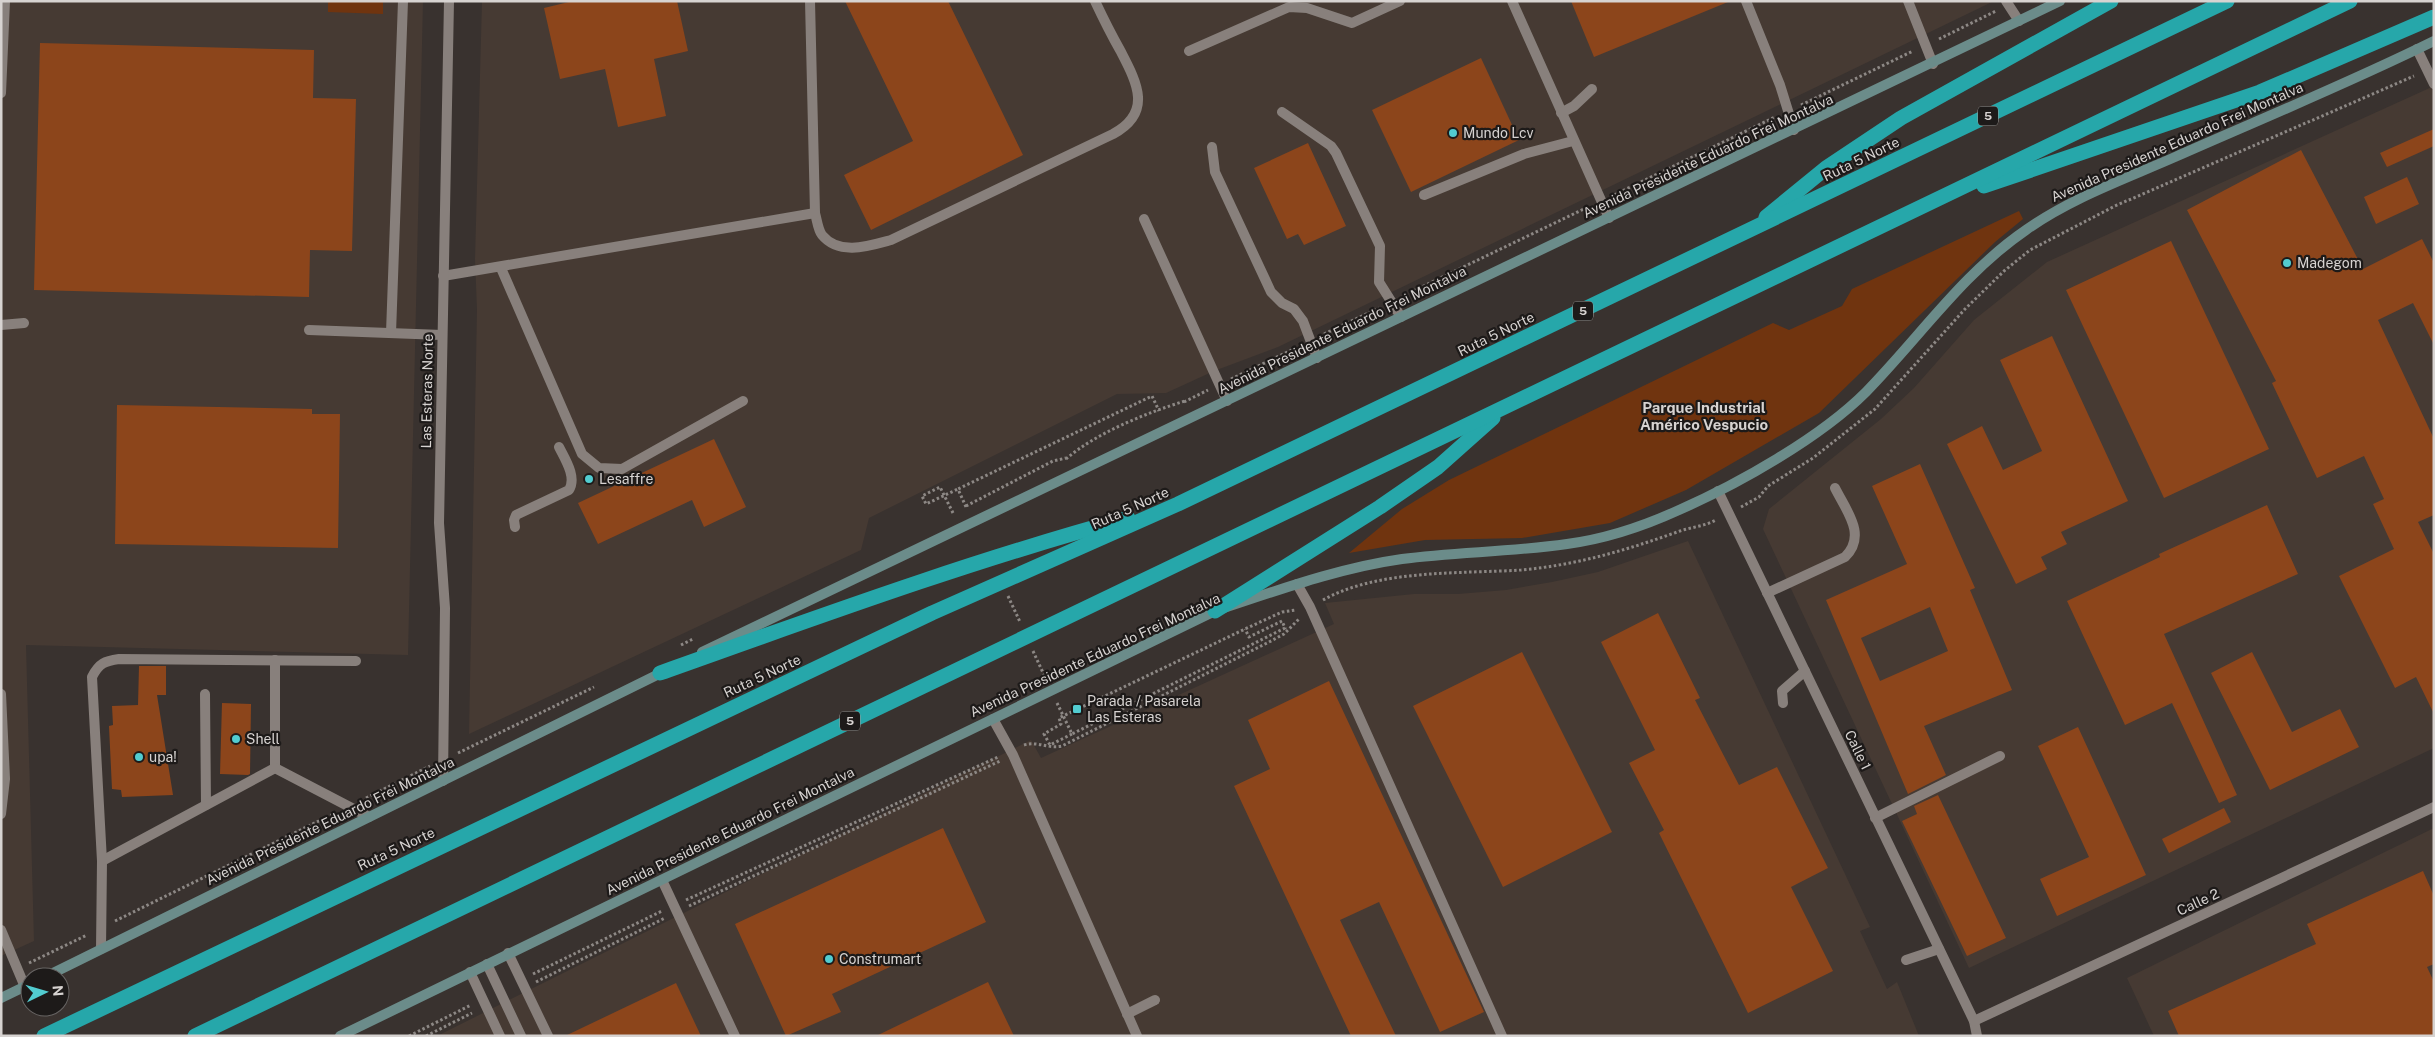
<svg xmlns="http://www.w3.org/2000/svg" width="2435" height="1037" font-family="'Public Sans',sans-serif">
  <rect width="100%" height="100%" fill="#39322f"/>
  <g fill="#463a33">
    <polygon points="1,1 423,1 408,655 26,645 34,941 1,956"/>
    <polygon points="482,1 1994,1 1278,347 1214,371 1166,393 1117,394 869,518 861,550 469,734 477,309 475,259"/>
    <polygon points="2434,86 2434,748 1969,968 1763,529 1769,509 1881,419 1914,388 1974,320 2047,262"/>
    <polygon points="1688,541 1870,927 1860,931 1887,989 1897,982 1919,1036 437,1036 1031,740 1041,758 1334,624 1325,603 1414,594 1458,594 1506,590 1552,582 1598,572"/>
    <polygon points="2434,828 2434,1036 2154,1036 2127,978"/>
  </g>
  <g fill="#70340f">
    <polygon points="328,1 383,1 383,14 328,12"/>
    <polygon points="2019,211 2023,219 1995,242 1819,413 1686,490 1610,523 1522,538 1425,540 1349,553 1402,509 1449,480 1773,323 1789,330 1842,306 1852,289"/>
  </g>
  <g fill="#8c451b" fill-rule="evenodd">
    <polygon points="573,1 677,1 688,51 654,59 666,116 618,127 605,69 560,79 544,8"/>
    <polygon points="845,1 948,1 1023,155 871,230 844,175 913,141"/>
    <polygon points="1571,1 1728,1 1728,2 1594,57"/>
    <polygon points="40,43 314,50 313,98 356,99 352,251 310,250 309,297 34,290"/>
    <polygon points="1481,58 1519,140 1411,192 1372,110"/>
    <polygon points="2434,129 2434,146 2387,167 2380,153"/>
    <polygon points="1308,143 1346,226 1304,245 1298,234 1287,239 1254,168"/>
    <polygon points="2301,150 2363,269 2422,239 2434,263 2434,345 2413,303 2378,320 2434,439 2434,515 2418,522 2434,554 2434,714 2416,677 2395,688 2339,576 2394,549 2373,504 2384,499 2364,456 2317,478 2272,383 2276,381 2187,210"/>
    <polygon points="2407,177 2419,204 2376,224 2364,197"/>
    <polygon points="2171,241 2269,449 2164,498 2066,290"/>
    <polygon points="2052,336 2128,501 2061,532 2067,544 2041,557 2047,569 2016,584 1947,444 1982,426 2003,470 2042,451 2000,360"/>
    <polygon points="117,405 312,409 312,414 340,414 338,548 115,544"/>
    <polygon points="714,439 746,507 704,527 692,500 598,544 578,503"/>
    <path d="M1920 464 1975 588 1970 590 2012 690 1924 726 1946 775 1908 794 1826 600 1907 564 1872 486ZM1930 607 1948 651 1880 681 1861 638Z"/>
    <polygon points="2267,505 2298,574 2164,634 2237,795 2219,803 2172,703 2125,725 2067,601 2160,557 2159,554"/>
    <polygon points="1658,613 1700,698 1695,700 1739,785 1777,767 1828,868 1791,887 1833,971 1748,1013 1659,833 1664,830 1629,763 1655,750 1601,642"/>
    <polygon points="1522,652 1612,832 1503,887 1413,706"/>
    <polygon points="2252,652 2292,732 2340,709 2359,747 2270,790 2211,673"/>
    <polygon points="139,666 166,666 166,695 157,695 173,795 122,797 121,790 112,789 109,726 113,725 112,706 138,705"/>
    <polygon points="1329,681 1484,1012 1440,1032 1379,902 1340,920 1396,1036 1351,1036 1234,786 1270,769 1248,720"/>
    <polygon points="222,703 251,704 250,774 248,775 220,774"/>
    <polygon points="2078,727 2146,875 2057,916 2040,879 2089,857 2038,746"/>
    <polygon points="1938,795 2006,938 1967,956 1902,821 1917,814 1914,806"/>
    <polygon points="2224,808 2231,822 2169,853 2162,839"/>
    <polygon points="943,828 986,922 832,994 841,1012 786,1036 735,924"/>
    <polygon points="2423,871 2434,896 2434,964 2427,967 2434,982 2434,1036 2179,1036 2168,1011 2316,944 2307,924"/>
    <polygon points="988,982 1014,1036 876,1036"/>
    <polygon points="676,983 701,1036 565,1036"/>
  </g>
  <g fill="none" stroke-linecap="round" stroke-linejoin="round">
    <g stroke="#8d8885" stroke-width="3" stroke-dasharray="2.5 2.5" stroke-linecap="butt">
      <polyline points="1939,39 1996,11"/>
      <polyline points="1801,105 1913,51"/>
      <polyline points="1614,195 1775,117"/>
      <polyline points="1405,295 1588,207"/>
      <polyline points="1324,334 1379,308"/>
      <polyline points="1231,379 1298,347"/>
      <polyline points="1184,402 1208,390"/>
      <path d="M1066 459C1096 433 1146 413 1185 401"/>
      <polyline points="966,506 1053,461 1066,458"/>
      <polyline points="966,507 958,489 1152,396 1159,411"/>
      <polyline points="1741,507 1759,497 1768,486 1813,458 1875,409 1965,309 2004,271 2030,250 2115,206 2414,76"/>
      <polyline points="953,513 940,487 922,496 926,504 958,489"/>
      <polyline points="1008,596 1020,622"/>
      <path d="M1323 600C1379 569 1459 574 1521 570 1577 565 1627 550 1680 531 1692 527 1705 526 1716 520"/>
      <polyline points="681,645 693,639"/>
      <polyline points="1033,651 1045,677"/>
      <polyline points="1057,703 1072,734 1285,628 1282,621 1249,637 1245,629"/>
      <polyline points="1072,734 1050,745 1044,734 1061,724 1059,718 1245,629 1282,612 1296,610"/>
      <path d="M1024 745C1038 741 1048 749 1062 746L1269 642 1284 634 1299 619"/>
      <polyline points="458,753 594,687"/>
      <polyline points="366,798 430,766"/>
      <polyline points="686,900 998,757"/>
      <polyline points="689,906 1000,761"/>
      <polyline points="115,921 333,814"/>
      <polyline points="29,963 87,935"/>
      <polyline points="533,974 662,911"/>
      <polyline points="536,982 665,918"/>
      <polyline points="409,1036 471,1005"/>
      <polyline points="426,1036 472,1013"/>
    </g>
    <g stroke="#88807c" stroke-width="10">
      <path d="M810 1 815 213C817 220 818 230 822 235 839 256 869 246 891 240L1113 134C1154 112 1136 81 1120 50 1111 34 1103 18 1095 1"/>
      <polyline points="1512,1 1609,218"/>
      <polyline points="1746,1 1780,85 1794,130"/>
      <polyline points="1908,1 1933,64"/>
      <polyline points="2006,1 2019,21"/>
      <polyline points="2417,49 2434,84"/>
      <polyline points="1189,51 1289,7 1307,8 1352,23 1400,1"/>
      <polyline points="1,93 5,1"/>
      <polyline points="1282,112 1331,146 1336,153 1380,246 1379,282 1401,317"/>
      <polyline points="1561,113 1574,106 1592,89"/>
      <polyline points="1212,147 1215,172 1271,292 1282,303 1294,309 1303,321 1317,358"/>
      <polyline points="1424,195 1524,154 1573,141"/>
      <polyline points="1144,219 1227,401"/>
      <polyline points="501,268 582,454 599,468 622,469 743,401"/>
      <polyline points="443,276 815,213"/>
      <polyline points="1,325 24,323"/>
      <polyline points="309,330 442,335"/>
      <polyline points="391,333 403,1"/>
      <path d="M515 527 514 520 516 515 569 490C577 477 565 459 559 447"/>
      <polyline points="1297,584 1310,607 1502,1036"/>
      <path d="M1767 593 1845 557C1867 535 1847 512 1835 488"/>
      <polyline points="1,694 5,779 1,814"/>
      <polyline points="205,694 206,805"/>
      <polyline points="1783,703 1782,691 1805,671"/>
      <polyline points="993,719 1013,755 1137,1036"/>
      <polyline points="275,768 275,660"/>
      <polyline points="275,768 369,817"/>
      <polyline points="1875,818 2000,756"/>
      <polyline points="102,861 275,768"/>
      <polyline points="662,880 735,1036"/>
      <polyline points="1,930 25,987"/>
      <path d="M101 949 102 861 92 677C99 663 105 661 119 659L356 661"/>
      <polyline points="508,953 548,1036"/>
      <polyline points="1906,960 1939,949"/>
      <polyline points="487,964 521,1036"/>
      <polyline points="470,972 500,1036"/>
      <polyline points="1127,1014 1155,1000"/>
    </g>
    <g stroke="#88807c" stroke-width="10">
      <polyline points="1718,491 1974,1021 1977,1036"/>
      <polyline points="443,781 445,608 439,523 449,1"/>
      <polyline points="1974,1021 2434,807"/>
    </g>
    <g stroke="#6b8c8a" stroke-width="10">
      <polyline points="702,652 2060,1"/>
      <polyline points="45,977 665,671"/>
      <polyline points="1,998 30,984"/>
      <path d="M340 1036 1215 611C1276 591 1338 568 1402 559 1457 552 1512 552 1567 544 1605 539 1644 526 1679 510 1738 484 1820 438 1866 392 1919 338 1963 273 2026 230 2071 198 2125 179 2175 157 2261 119 2349 83 2434 41"/>
    </g>
    <g stroke="#26a7aa" stroke-width="15">
      <polyline points="1984,186 2260,92 2434,17"/>
      <polyline points="1766,217 1826,168 1901,118 2111,1"/>
      <polyline points="1215,611 1380,507 1438,467 1493,418"/>
      <path d="M660 673C815 618 970 561 1128 518"/>
      <polyline points="44,1036 932,613 1178,504 2227,1"/>
      <polyline points="195,1036 2350,1"/>
    </g>
  </g>
  <g fill="#52ccd0" stroke="#1d1a19" stroke-width="2">
    <circle cx="1453" cy="133" r="5"/>
    <circle cx="2287" cy="263" r="5"/>
    <circle cx="589" cy="479" r="5"/>
    <rect x="1072" y="704" width="10" height="10" rx="2.5"/>
    <circle cx="236" cy="739" r="5"/>
    <circle cx="139" cy="757" r="5"/>
    <circle cx="829" cy="959" r="5"/>
  </g>
  <g text-anchor="middle" stroke-width="4.5" stroke-linejoin="round" paint-order="stroke">
    <g fill="#1d1a19" stroke="#9f9c9a" stroke-width="1">
      <rect x="1978" y="106.5" width="20" height="19" rx="4"/>
      <rect x="1573" y="301.5" width="20" height="19" rx="4"/>
      <rect x="840" y="711.5" width="20" height="19" rx="4"/>
    </g>
    <g font-size="12" font-weight="bold" fill="#d7d3d1">
      <text x="1988" y="120">5</text>
      <text x="1583" y="315">5</text>
      <text x="850" y="725">5</text>
    </g>
    <g font-size="14" fill="#d7d3d1" stroke="#1d1a19" text-anchor="start">
      <text x="1463" y="138">Mundo Lcv</text>
      <text x="2297" y="268">Madegom</text>
      <text x="599" y="484">Lesaffre</text>
      <text x="1087" y="706">Parada / Pasarela<tspan x="1087" dy="16">Las Esteras</tspan></text>
      <text x="246" y="744">Shell</text>
      <text x="149" y="762">upa!</text>
      <text x="839" y="964">Construmart</text>
    </g>
    <g font-size="14" fill="#d7d3d1" stroke="#1d1a19">
      <text transform="translate(2177 142) rotate(-24)" y="5">Avenida Presidente Eduardo Frei Montalva</text>
      <text transform="translate(1708 156) rotate(-25)" y="5">Avenida Presidente Eduardo Frei Montalva</text>
      <text transform="translate(1861 159) rotate(-26)" y="5">Ruta 5 Norte</text>
      <text transform="translate(1342 330) rotate(-26)" y="5">Avenida Presidente Eduardo Frei Montalva</text>
      <text transform="translate(1496 334) rotate(-26)" y="5">Ruta 5 Norte</text>
      <text transform="translate(427 391) rotate(-89)" y="5">Las Esteras Norte</text>
      <text transform="translate(1130 508) rotate(-24)" y="5">Ruta 5 Norte</text>
      <text transform="translate(1095 655) rotate(-25)" y="5">Avenida Presidente Eduardo Frei Montalva</text>
      <text transform="translate(762 676) rotate(-25)" y="5">Ruta 5 Norte</text>
      <text transform="translate(1858 750) rotate(64)" y="5">Calle 1</text>
      <text transform="translate(330 821) rotate(-26)" y="5">Avenida Presidente Eduardo Frei Montalva</text>
      <text transform="translate(730 831) rotate(-26)" y="5">Avenida Presidente Eduardo Frei Montalva</text>
      <text transform="translate(396 849) rotate(-25)" y="5">Ruta 5 Norte</text>
      <text transform="translate(2198 902) rotate(-25)" y="5">Calle 2</text>
    </g>
    <g font-size="15" font-weight="bold" fill="#d7d3d1" stroke="#1d1a19">
      <text x="1704" y="413">Parque Industrial<tspan x="1704" dy="17">Américo Vespucio</tspan></text>
    </g>
  </g>
  <rect width="2435" height="1037" fill="none" stroke="#d7d3d1" stroke-width="5"/>
  <g transform="translate(45 992) rotate(85)"><circle r="24" fill="#1d1a19" stroke="#676463"/>
  <path d="M0-4L9 19L0 12L-9 19Z" fill="#52ccd0"/>
  <text y="-8" font-size="14" font-weight="bold" text-anchor="middle" fill="#d7d3d1">N</text>
  </g>
</svg>
